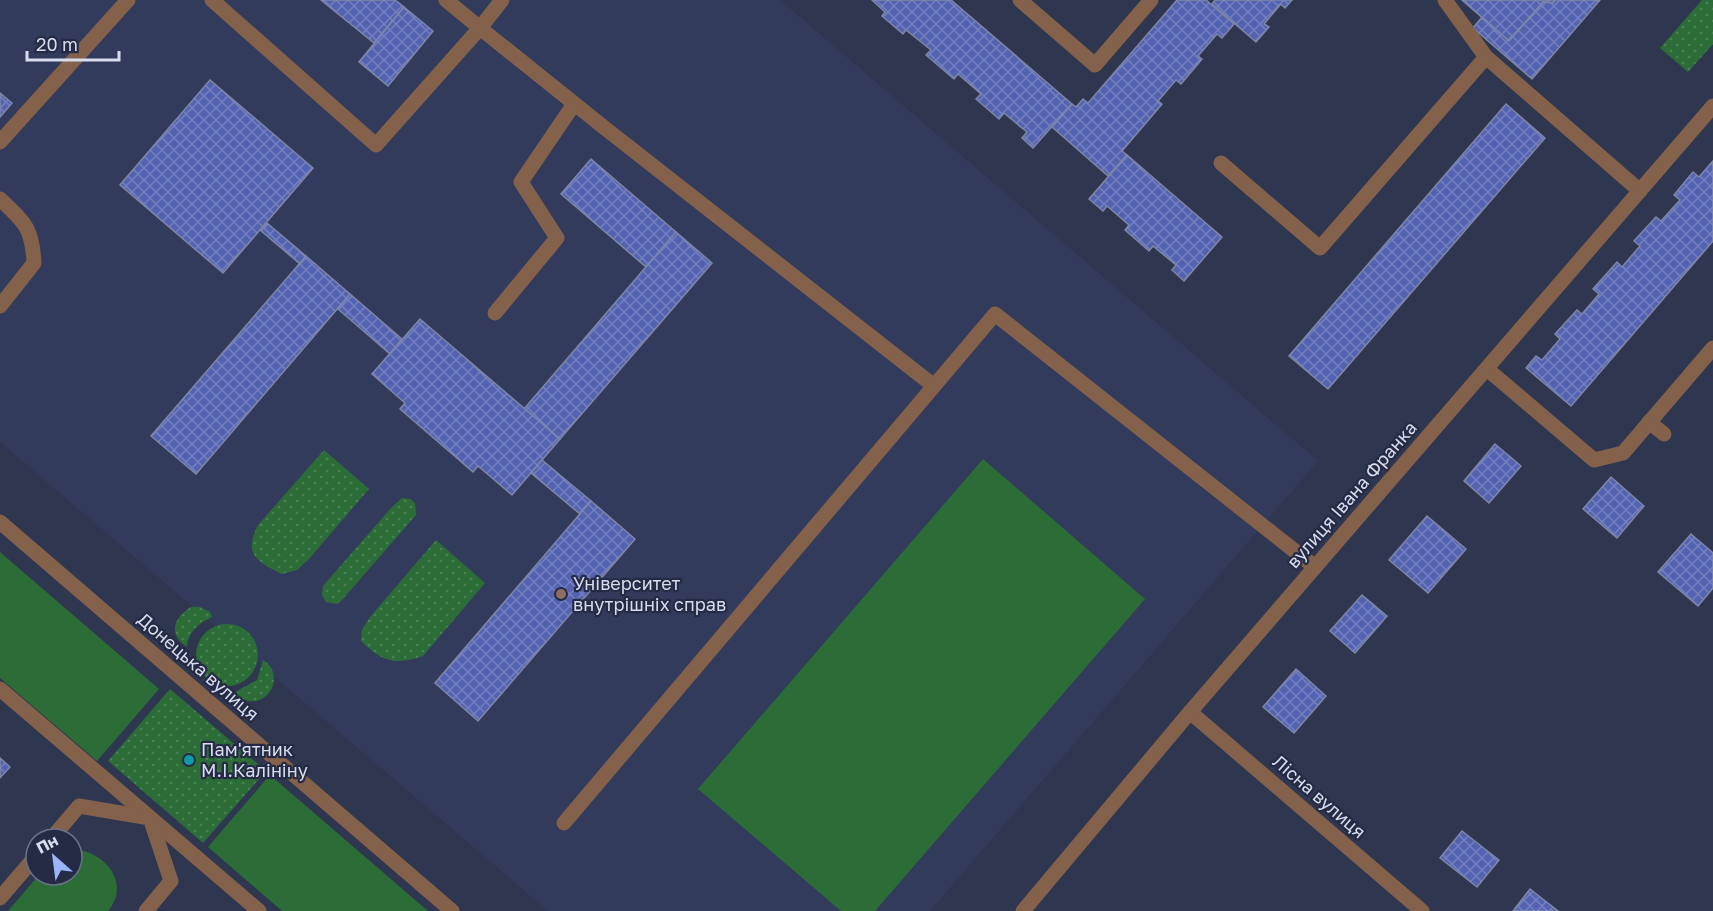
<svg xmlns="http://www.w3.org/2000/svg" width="1713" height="911" font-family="'Golos Text',sans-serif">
  <defs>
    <pattern id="grass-dots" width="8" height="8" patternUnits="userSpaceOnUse" patternTransform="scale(1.5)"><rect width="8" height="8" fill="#2c6d37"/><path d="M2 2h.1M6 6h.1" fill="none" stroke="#4a8154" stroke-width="1.8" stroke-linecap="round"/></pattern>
    <pattern id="building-cross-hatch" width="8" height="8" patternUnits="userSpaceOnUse" patternTransform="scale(1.5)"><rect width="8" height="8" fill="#5463b1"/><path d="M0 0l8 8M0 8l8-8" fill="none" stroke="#7480c0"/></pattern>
  </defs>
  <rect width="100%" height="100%" fill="#2f3650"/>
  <polygon fill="#333b5c" points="0,0 780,0 1318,461 930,911 548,911 0,442"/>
  <g fill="url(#grass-dots)">
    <polygon points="1702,0 1713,0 1713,44 1688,72 1660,48"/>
    <path d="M324 450 369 489 309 559 297 570 282 574C257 562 243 554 258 525Z"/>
    <polygon points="402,498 410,499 415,503 416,515 342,600 337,604 326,602 322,595 323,586 391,508"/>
    <path d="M436 540 485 583 423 656C395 666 381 661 361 641L362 630 370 617Z"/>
    <path d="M191 607H200L210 612 212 617C199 623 188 632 187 647 168 634 173 618 191 607Z"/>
    <circle cx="227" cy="655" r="31"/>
    <path d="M263 660C289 676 264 717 236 695L237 691 257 680Z"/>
    <polygon points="170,689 266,771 203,843 108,761"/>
  </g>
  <g fill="#2c6d37">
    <polygon points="983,459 1145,599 875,911 841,911 698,789"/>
    <polygon points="0,552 159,689 97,761 0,678"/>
    <polygon points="270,775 428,911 282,911 208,847"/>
    <path d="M72 850C104 849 132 884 108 911H8L39 875H72Z"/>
  </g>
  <g fill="url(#building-cross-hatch)" stroke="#7e87a6" stroke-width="1.5">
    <polygon points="321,0 395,0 404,7 374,43"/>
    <polygon points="872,0 951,0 1072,104 1033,148 1022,138 1027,132 1004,113 999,119 976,99 981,94 958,74 954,79 926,55 931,50 906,30 903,34 882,16 885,12"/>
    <polygon points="1177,0 1206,0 1234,24 1222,38 1217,34 1198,56 1202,59 1181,84 1176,80 1158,101 1162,104 1122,151 1127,155 1108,176 1052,127 1072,104 1076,107 1083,99 1088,103"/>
    <polygon points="1215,0 1292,0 1285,8 1281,4 1264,24 1269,27 1256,42 1212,4"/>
    <polygon points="1462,0 1555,0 1553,3 1543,2 1509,41"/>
    <polygon points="1555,0 1600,0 1532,79 1473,28 1482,17 1509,41 1543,2 1553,3"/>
    <polygon points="404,7 433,31 388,86 359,62"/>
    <polygon points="210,80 313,168 223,273 120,185"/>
    <polygon points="0,93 12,103 0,117"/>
    <polygon points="1506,104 1545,138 1328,389 1289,356"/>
    <polygon points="1127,155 1222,237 1184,281 1172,270 1176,265 1153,246 1149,251 1125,230 1129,225 1107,206 1103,211 1089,199"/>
    <polygon points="591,159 676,232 646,267 561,194"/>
    <polygon points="1713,161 1713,241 1571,406 1526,368 1536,356 1542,360 1560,339 1555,334 1577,310 1582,314 1599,294 1593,289 1617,262 1622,267 1640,246 1634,241 1656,217 1661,221 1680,200 1674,195 1693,172 1699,177"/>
    <polygon points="267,223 306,256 300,264 260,230"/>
    <polygon points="676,232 712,263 560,439 524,409"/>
    <polygon points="306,256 350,294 196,474 151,436"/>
    <polygon points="350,294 402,339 390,354 338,309"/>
    <polygon points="420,319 560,439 512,495 478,466 473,472 400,409 405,403 372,374"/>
    <polygon points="1495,444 1521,466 1489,503 1464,481"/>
    <polygon points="542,460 591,501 580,514 531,473"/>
    <polygon points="1611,477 1644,506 1617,538 1583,509"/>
    <polygon points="591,501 635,539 478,721 435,683"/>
    <polygon points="1427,516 1466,549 1428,593 1389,560"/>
    <polygon points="1691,534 1713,553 1713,588 1698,606 1658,572"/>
    <polygon points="1362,595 1387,616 1355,653 1330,631"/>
    <polygon points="1296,669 1326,696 1294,733 1263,707"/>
    <polygon points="0,758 10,767 0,778"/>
    <polygon points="1462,831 1499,860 1477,887 1440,858"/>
    <polygon points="1530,889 1558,911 1513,911"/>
  </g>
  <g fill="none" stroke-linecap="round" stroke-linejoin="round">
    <g stroke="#83614a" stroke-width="15">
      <polyline points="212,0 376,145 480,28 606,129 934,386"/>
      <polyline points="446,0 480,28 502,0"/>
      <polyline points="1020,0 1095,65 1151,0"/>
      <polyline points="1445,0 1486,57 1640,191"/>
      <polyline points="0,142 128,0"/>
      <polyline points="1221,163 1320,248 1486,57"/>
      <path d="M0 199C25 223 32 227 34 263L0 306"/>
      <polyline points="495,313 557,238 521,182 574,104"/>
      <polyline points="1487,369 1594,460 1623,453 1713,348"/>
      <polyline points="1649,422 1664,434"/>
      <polyline points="0,522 452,911"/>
      <polyline points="0,689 259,911"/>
      <polyline points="1190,712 1422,911"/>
      <polyline points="564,823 995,314 1315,567"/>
      <polyline points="51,839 79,806 150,818 171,881 146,911"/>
      <polyline points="0,898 36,856"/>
      <polyline points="1023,911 1190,712 1713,106"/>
    </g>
  </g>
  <circle fill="#8d6e63" stroke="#252b45" stroke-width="2" cx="561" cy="594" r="6"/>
  <circle fill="#0f9aa8" stroke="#252b45" stroke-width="2" cx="189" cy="760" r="6"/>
  <g text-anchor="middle" stroke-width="4.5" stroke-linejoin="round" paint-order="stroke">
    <g font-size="18" fill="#d8ddee" stroke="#252b45">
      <text transform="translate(1352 495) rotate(-49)" y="6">вулиця Івана Франка</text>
      <text transform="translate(198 667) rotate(41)" y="6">Донецька вулиця</text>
      <text transform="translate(1319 797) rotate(41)" y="6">Лісна вулиця</text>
    </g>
    <g font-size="18" fill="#d8ddee" stroke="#252b45" text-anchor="start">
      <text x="573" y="590">Університет<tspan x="573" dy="21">внутрішніх справ</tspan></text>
      <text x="201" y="756">Пам'ятник<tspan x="201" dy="21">М.І.Калініну</tspan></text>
    </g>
  </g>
  <g transform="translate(54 857) rotate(332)"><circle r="28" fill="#252b45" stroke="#6d7289" stroke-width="1.5"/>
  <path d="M0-4.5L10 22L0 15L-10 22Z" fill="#9db4fd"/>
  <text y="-9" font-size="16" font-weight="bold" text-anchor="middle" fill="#d8ddee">Пн</text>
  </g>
  <path d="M27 51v9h92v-9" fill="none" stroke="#d8ddee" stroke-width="3"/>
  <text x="36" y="51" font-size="18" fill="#d8ddee" stroke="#252b45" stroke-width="4.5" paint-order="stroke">20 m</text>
</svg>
